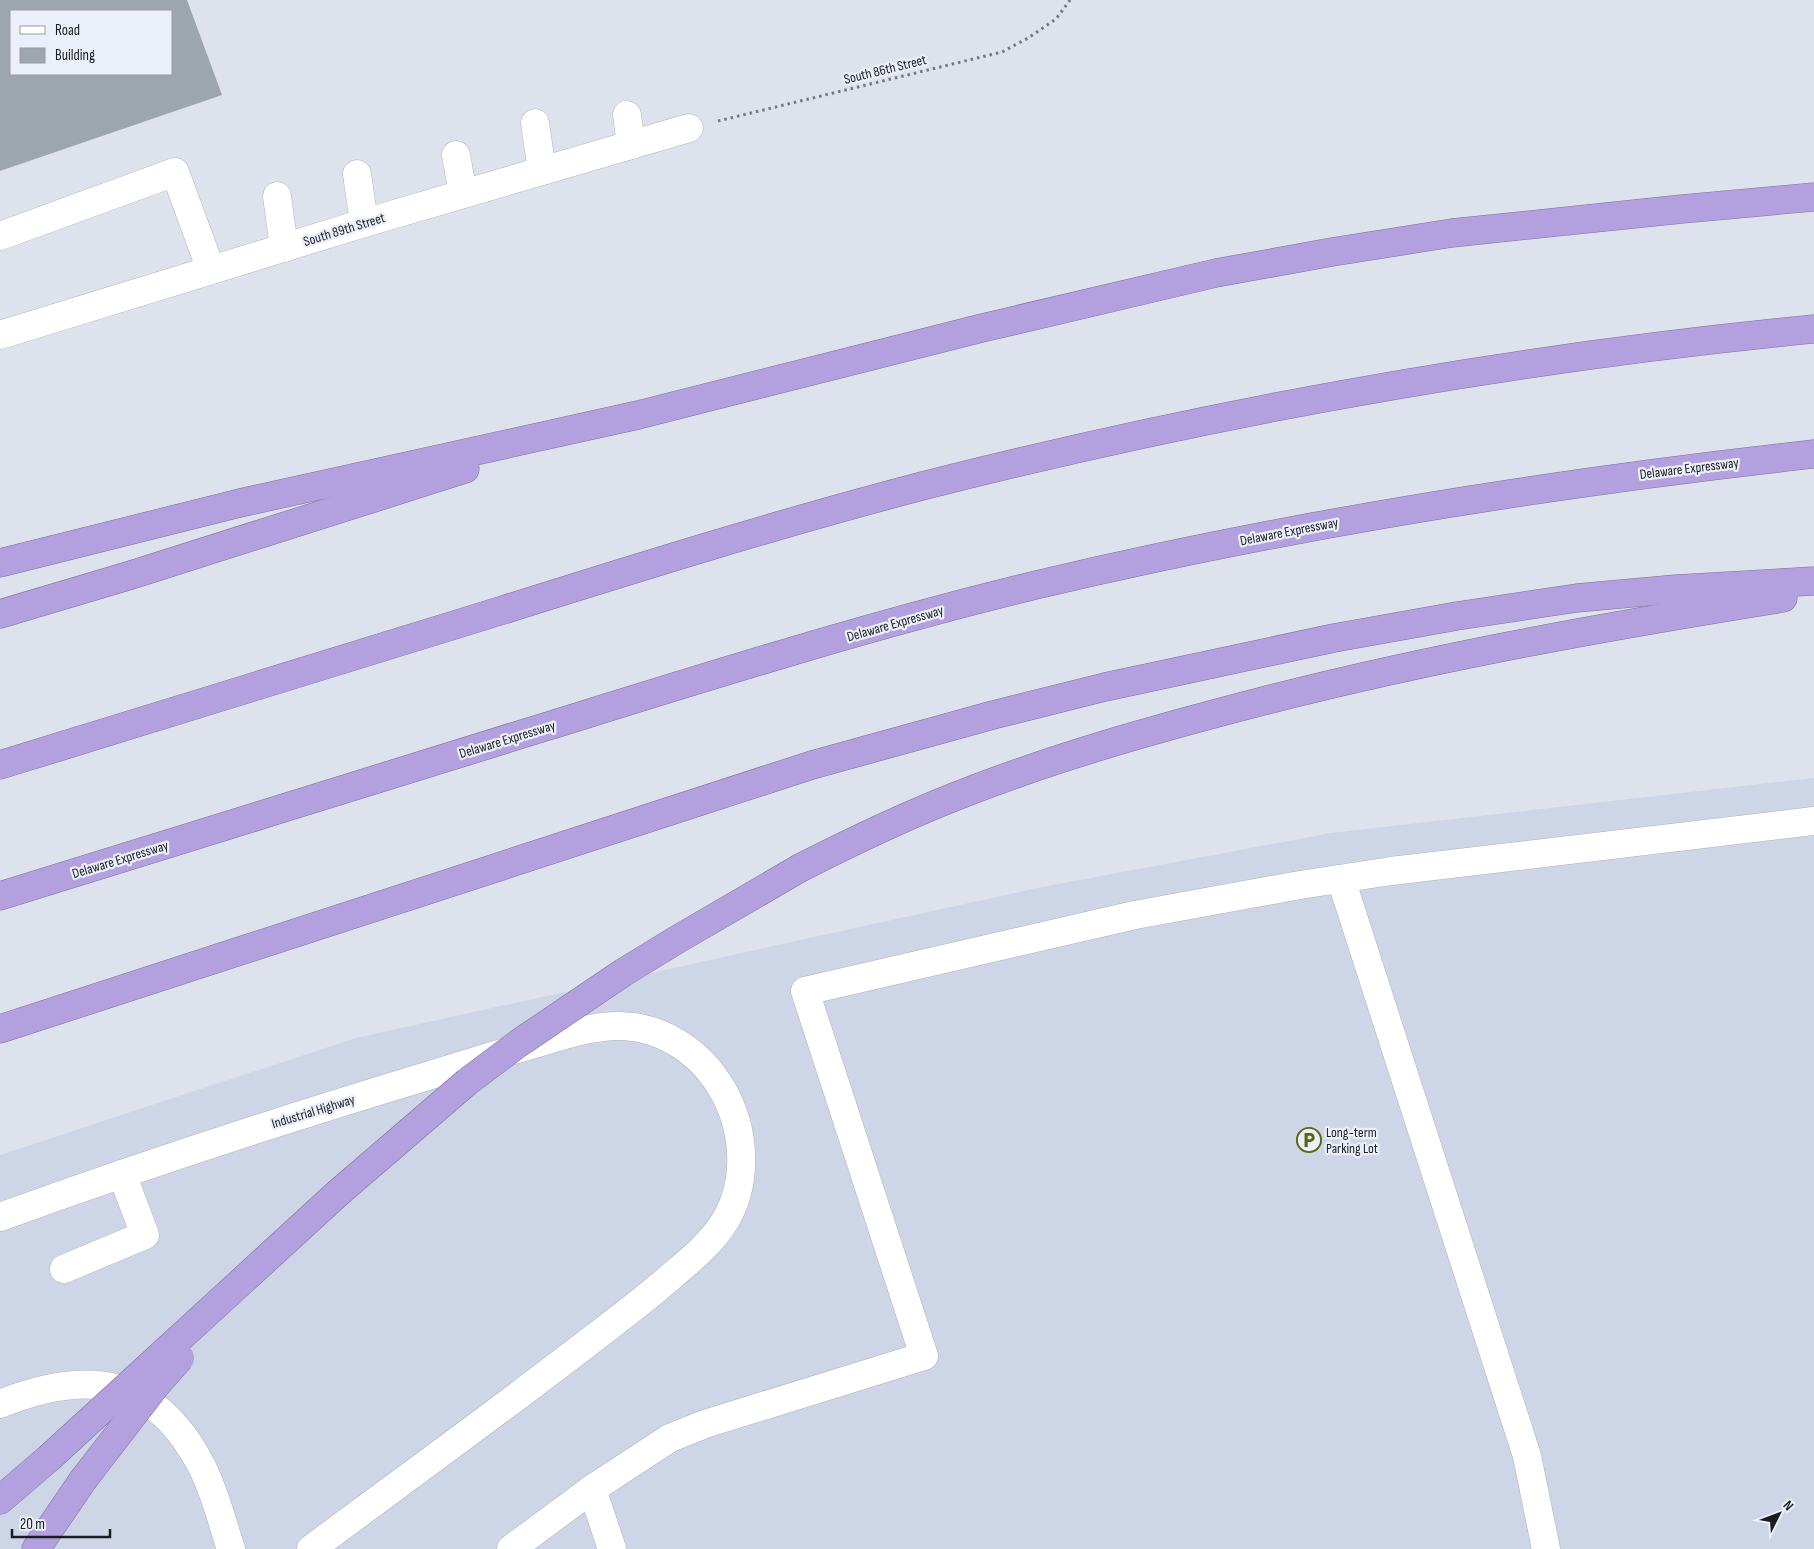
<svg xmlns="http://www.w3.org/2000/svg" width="1814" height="1549" font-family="'Sofia Sans Condensed',sans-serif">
  <rect width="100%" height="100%" fill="#dee2ec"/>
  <polygon fill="#ced5e6" points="1814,778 1814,1549 0,1549 0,1155 356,1038 1037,888 1331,833"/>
  <path fill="#9da6ac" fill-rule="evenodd" d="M0 0H187L222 95 0 171ZM11 11H171V74H11Z"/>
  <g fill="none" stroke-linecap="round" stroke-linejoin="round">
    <defs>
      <g id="minor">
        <polyline points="627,115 631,145"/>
        <polyline points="535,123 542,171"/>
        <polyline points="456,155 463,194"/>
        <polyline points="357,174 364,223"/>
        <polyline points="277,196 284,248"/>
        <polyline points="0,236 175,172 211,270"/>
        <polyline points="0,335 364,223 689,128"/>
        <polyline points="1341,879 1527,1456 1546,1549"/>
        <path d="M0 1217C143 1165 288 1118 434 1074 466 1064 498 1054 531 1045 559 1037 586 1027 616 1026 660 1025 700 1051 722 1089 745 1128 749 1181 725 1221 713 1241 693 1258 675 1273 648 1297 619 1319 590 1341 498 1412 404 1480 311 1549"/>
        <polyline points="64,1269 145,1235 122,1174"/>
        <path d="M0 1404C87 1369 156 1376 202 1467 215 1492 222 1522 231 1549"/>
        <polyline points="592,1489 612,1549"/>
        <polyline points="511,1549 592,1489 670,1438 705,1424 924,1356 805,991 1135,915 1300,885 1391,871 1814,821"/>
      </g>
      <g id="highway">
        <polyline points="0,563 240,503 638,415 982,328 1216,273 1332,252 1452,233 1682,209 1814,197"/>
        <polyline points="0,614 131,575 465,469"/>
        <path d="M0 765C168 713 335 662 503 610 643 566 784 522 926 485 1218 411 1514 358 1814 329"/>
        <path d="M800 868C851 842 901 818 954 797 1054 757 1159 728 1263 701 1435 657 1608 626 1783 598"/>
        <path d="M0 896C183 839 365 783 548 726 709 676 871 625 1036 585 1293 524 1551 483 1814 454"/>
        <polyline points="0,1029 812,765 993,715 1105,687 1334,638 1457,616 1577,598 1676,589 1814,581"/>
        <polyline points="0,1500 49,1458"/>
        <polyline points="36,1549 83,1480"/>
      </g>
    </defs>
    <use href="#minor" stroke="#afb3bd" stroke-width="29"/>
    <use href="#highway" stroke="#7d729c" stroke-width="29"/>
    <polyline stroke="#76787f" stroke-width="3" stroke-dasharray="2.5 4" stroke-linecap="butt" points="718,121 1002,52 1028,38 1056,19 1070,0"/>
    <use href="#minor" stroke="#fff" stroke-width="28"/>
    <use href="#highway" stroke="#b2a0df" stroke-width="28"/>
    <defs>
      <g id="highway-bridge">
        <polyline points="49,1458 338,1193 467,1082 519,1043 624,972 678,939 800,868"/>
        <polyline points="83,1480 157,1384 180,1358"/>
      </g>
    </defs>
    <use href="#highway-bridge" stroke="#7d729c" stroke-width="29" stroke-linecap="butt"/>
    <use href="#highway-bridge" stroke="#b2a0df" stroke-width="28"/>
  </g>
  <defs>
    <symbol id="parking-ring" viewBox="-11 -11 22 22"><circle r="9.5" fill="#ebeff9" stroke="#5b670c" stroke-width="1.5"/><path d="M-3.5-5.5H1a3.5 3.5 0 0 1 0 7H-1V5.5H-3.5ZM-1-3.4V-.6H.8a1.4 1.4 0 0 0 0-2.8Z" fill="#5b670c"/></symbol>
  </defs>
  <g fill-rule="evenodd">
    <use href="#parking-ring" x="1295" y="1126" width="28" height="28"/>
  </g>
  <g text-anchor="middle" stroke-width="4.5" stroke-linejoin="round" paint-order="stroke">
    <g font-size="14" fill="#1b1c20" stroke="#ebeff9">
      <text transform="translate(885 69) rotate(-14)" y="5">South 86th Street</text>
      <text transform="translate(344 229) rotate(-17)" y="5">South 89th Street</text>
      <text transform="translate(1689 468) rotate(-7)" y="5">Delaware Expressway</text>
      <text transform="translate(1289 531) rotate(-11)" y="5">Delaware Expressway</text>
      <text transform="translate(895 623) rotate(-16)" y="5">Delaware Expressway</text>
      <text transform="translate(507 739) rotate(-17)" y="5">Delaware Expressway</text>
      <text transform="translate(120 859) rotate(-17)" y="5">Delaware Expressway</text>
      <text transform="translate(313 1111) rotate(-17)" y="5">Industrial Highway</text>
    </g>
    <g font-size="14" fill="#1b1c20" stroke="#ebeff9" text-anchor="start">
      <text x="1326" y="1137">Long-term<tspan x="1326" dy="16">Parking Lot</tspan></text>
    </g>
  </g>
  <rect x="10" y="10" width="162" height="65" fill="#ebeff9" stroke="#989ba2"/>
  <rect x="20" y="26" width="25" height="8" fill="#ffffff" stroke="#989ba2"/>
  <text x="55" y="35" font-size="15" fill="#1b1c20">Road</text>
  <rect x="20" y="48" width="25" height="15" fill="#9da6ac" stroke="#989ba2"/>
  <text x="55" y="60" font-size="15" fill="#1b1c20">Building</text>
  <g transform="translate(1779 1514) rotate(48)" stroke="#ebeff9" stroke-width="4" paint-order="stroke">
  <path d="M0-4L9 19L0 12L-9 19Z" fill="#1b1c20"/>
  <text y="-8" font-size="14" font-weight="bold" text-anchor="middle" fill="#1b1c20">N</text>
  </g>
  <path d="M12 1529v8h98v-8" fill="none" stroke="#1b1c20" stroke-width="2.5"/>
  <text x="20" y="1529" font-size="15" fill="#1b1c20" stroke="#ebeff9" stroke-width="4" paint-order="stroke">20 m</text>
</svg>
